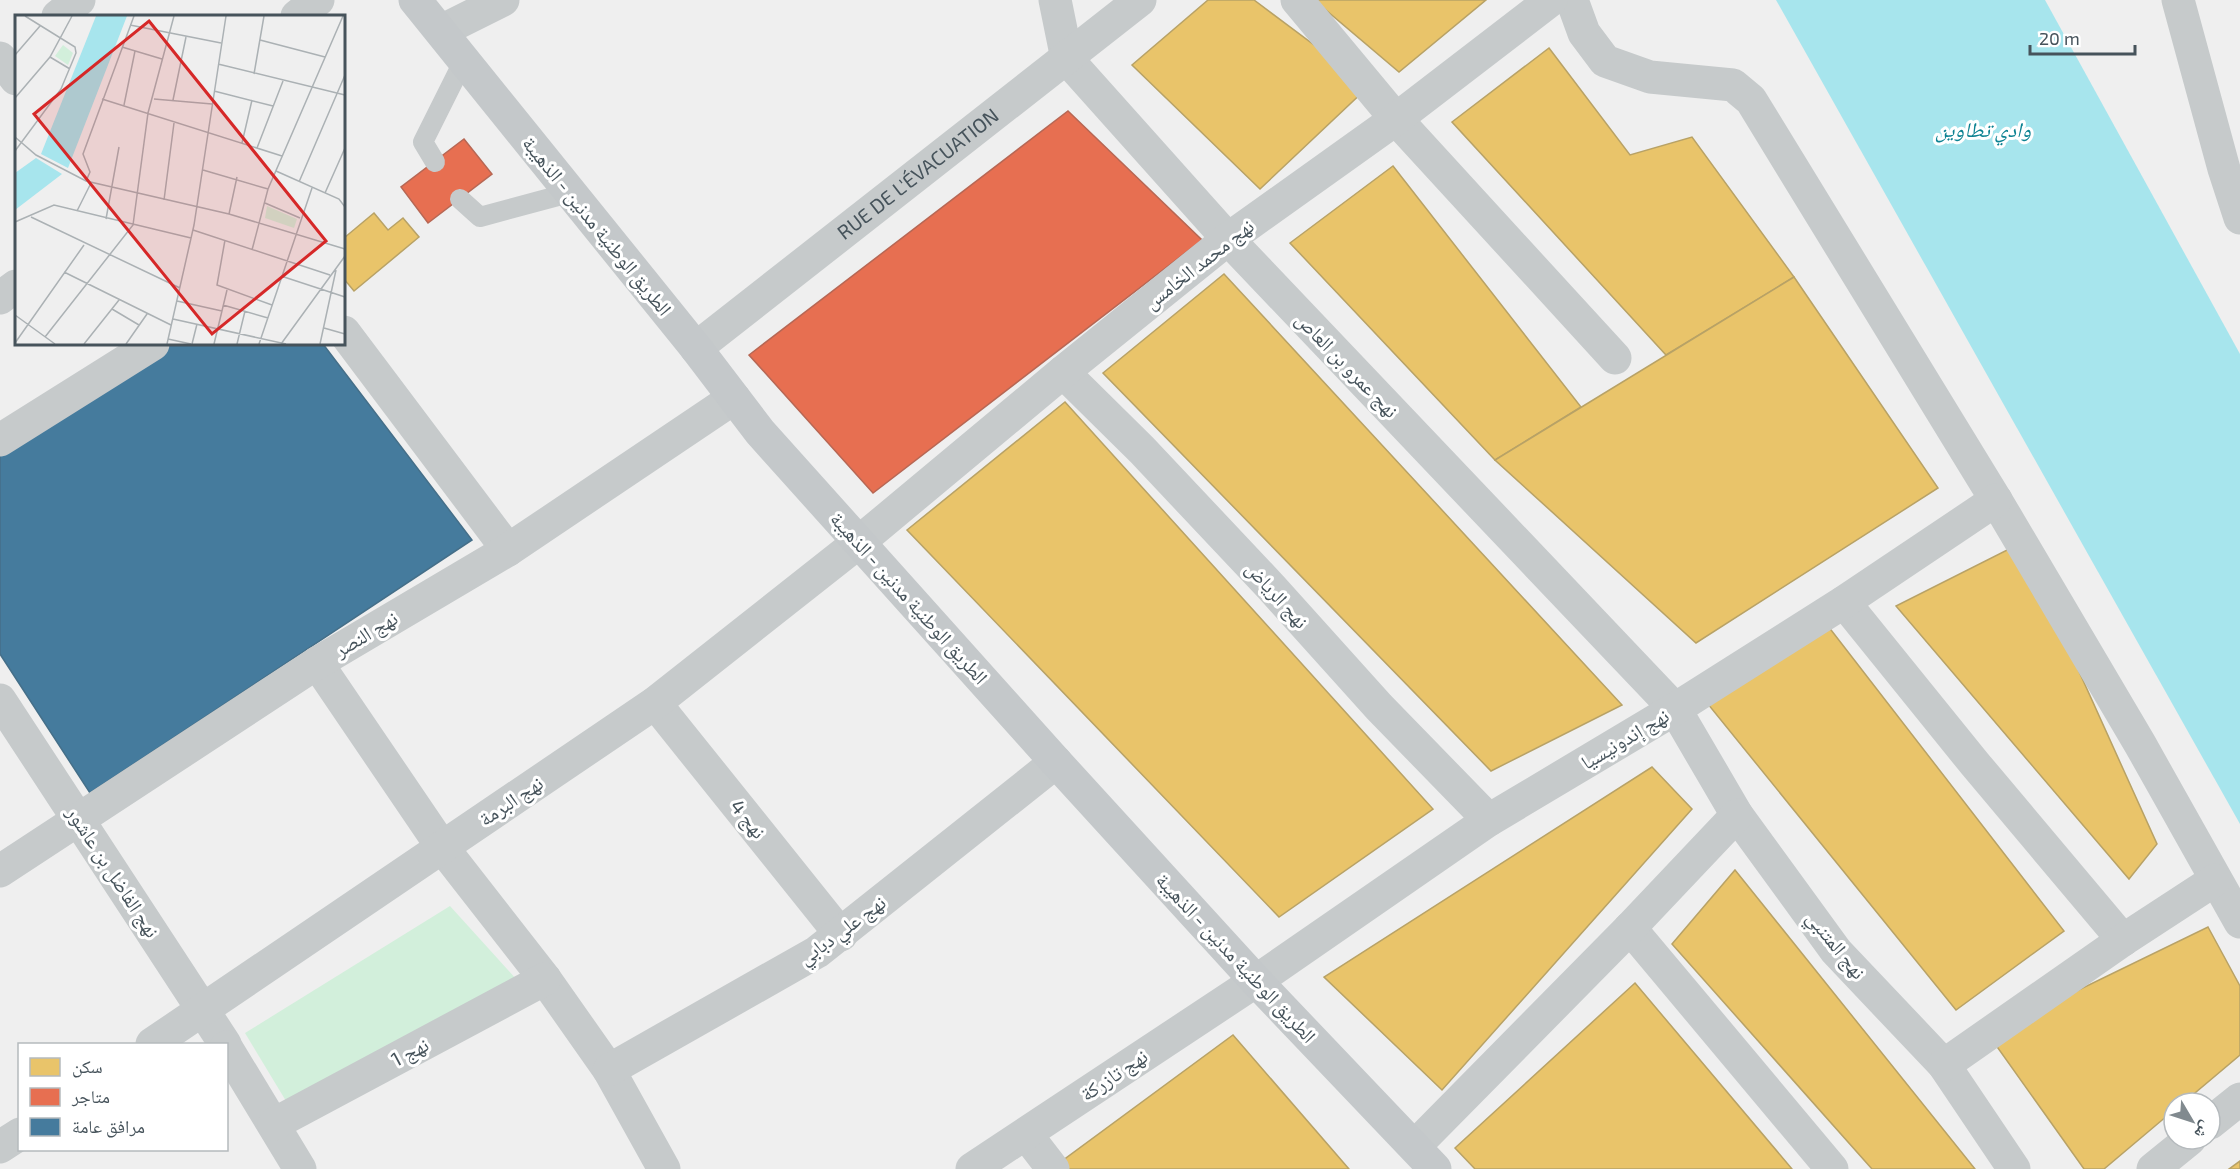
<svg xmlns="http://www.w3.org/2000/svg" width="2240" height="1169" font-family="'Exo 2','Noto Naskh Arabic',sans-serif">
  <rect width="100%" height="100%" fill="#efefef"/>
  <polygon fill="#d2efdb" points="450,906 517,980 286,1101 245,1033"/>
  <polygon fill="#a7e5ed" points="1776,0 2045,0 2240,354 2240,824"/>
  <g fill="#e9c46a" stroke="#b8a266" stroke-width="1.5">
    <polygon points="1208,0 1254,0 1369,86 1260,189 1132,65"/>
    <polygon points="1314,0 1486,0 1399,72"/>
    <polygon points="1549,48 1630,155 1692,137 1794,277 1666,355 1452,122"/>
    <polygon points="1393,166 1581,407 1495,460 1290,243"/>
    <polygon points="374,213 388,230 403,218 419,237 354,291 344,279 344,238"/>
    <polygon points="1224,274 1622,705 1491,771 1103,373"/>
    <polygon points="1794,277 1938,488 1696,643 1495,460"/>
    <polygon points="1065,402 1433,809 1279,917 907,530"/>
    <polygon points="2021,543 2157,844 2129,879 1896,606"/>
    <polygon points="1821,617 2064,931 1956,1010 1699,693"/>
    <polygon points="1652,767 1692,809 1442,1090 1324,977"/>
    <polygon points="1735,870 1975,1169 1872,1169 1672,944"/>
    <polygon points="2208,927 2240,986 2240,1055 2183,1103 2174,1103 2174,1110 2104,1169 2084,1169 1988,1034"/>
    <polygon points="1635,983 1792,1169 1475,1169 1455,1148"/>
    <polygon points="1233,1035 1349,1169 1051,1169"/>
    <polygon points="2240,1161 2240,1169 2229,1169"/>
  </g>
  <g fill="#e76f51" stroke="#b76754" stroke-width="1.5">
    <polygon points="1068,111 1202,240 873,493 749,355"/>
    <polygon points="464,139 492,174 428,223 401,187"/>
  </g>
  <polygon fill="#457b9d" stroke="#456f89" stroke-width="1.5" points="172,344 323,344 472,540 90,793 0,654 0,456"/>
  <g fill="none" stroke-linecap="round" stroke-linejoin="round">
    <g stroke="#c6cacb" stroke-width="20">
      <polyline points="435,162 423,142 464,60"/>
      <polyline points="460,199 480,217 569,193"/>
    </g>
    <g stroke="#c6cacb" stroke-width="33">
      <polyline points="1055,0 1067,59 1228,239 1675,709 1737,815 1836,951 1944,1065 2014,1169"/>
      <polyline points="1297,0 1396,119 1615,358"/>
      <polyline points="1572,0 1584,33 1605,61 1650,77 1733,85 1751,100 1996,500 2140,744 2240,922"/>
      <polyline points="2178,0 2224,169 2240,218"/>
      <polyline points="58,16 79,0"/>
      <polyline points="297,16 318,0"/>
      <polyline points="441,31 503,0"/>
      <polyline points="0,58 16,79"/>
      <polyline points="0,298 16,286"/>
      <polyline points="344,332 508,550"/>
      <path id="s1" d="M696 348 1140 0"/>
      <polyline points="1063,372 1142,450 1271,587 1379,707 1489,820"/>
      <polyline points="0,440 153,344"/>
      <polyline points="1844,602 1975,764 2123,940"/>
      <polyline points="317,663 442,847 545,979 609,1070 664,1169"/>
      <polyline points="0,700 225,1044"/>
      <polyline points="655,703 841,935"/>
      <polyline points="0,871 317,663 508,550 734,398"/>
      <polyline points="1630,928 1832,1169"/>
      <polyline points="226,1047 300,1169"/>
      <polyline points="1944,1065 2123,940 2215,880"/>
      <polyline points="609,1070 817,952 1056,762"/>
      <polyline points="2210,1123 2240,1099"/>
      <polyline points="274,1124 545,979"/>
      <polyline points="1026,1134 1053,1169"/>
      <polyline points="1415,1146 1630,928 1737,815"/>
      <polyline points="972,1169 1256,981 1489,820 1675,709 1844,602 1996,500"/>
      <polyline points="2153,1169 2190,1139"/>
    </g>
    <g stroke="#c6cacb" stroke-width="33">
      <polyline points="152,1044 655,703 859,542 1063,372 1228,239 1396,119 1551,0"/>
      <polyline points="0,1147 20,1134"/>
    </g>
    <polyline stroke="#c4c8ca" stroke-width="33" points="415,0 696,348 760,432 1056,762 1256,981 1435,1169"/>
  </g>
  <g text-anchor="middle" stroke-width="6" stroke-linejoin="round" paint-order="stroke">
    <g font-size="20" fill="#46535b" stroke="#fff">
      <text dy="7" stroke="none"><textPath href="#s1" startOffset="282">RUE DE L'ÉVACUATION</textPath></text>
      <text transform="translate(597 226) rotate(51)" y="7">الطريق الوطنية مدنين - الذهيبة</text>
      <text transform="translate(1199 264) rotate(-38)" y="7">نهج محمد الخامس</text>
      <text transform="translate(1347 365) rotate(46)" y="7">نهج عمرو بن العاص</text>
      <text transform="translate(1277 595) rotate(48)" y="7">نهج الرياض</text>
      <text transform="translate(909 598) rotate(48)" y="7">الطريق الوطنية مدنين - الذهيبة</text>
      <text transform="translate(366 634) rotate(-31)" y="7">نهج النصر</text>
      <text transform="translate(1625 739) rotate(-31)" y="7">نهج إندونيسيا</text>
      <text transform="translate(511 801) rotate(-34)" y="7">نهج البرمة</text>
      <text transform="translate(748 819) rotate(51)" y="7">نهج 4</text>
      <text transform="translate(113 872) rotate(57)" y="7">نهج الفاضل بن عاشور</text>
      <text transform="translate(842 930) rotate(-36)" y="7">نهج علي دبابي</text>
      <text transform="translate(1836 945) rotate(51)" y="7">نهج المتنبي</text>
      <text transform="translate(1236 958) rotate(47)" y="7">الطريق الوطنية مدنين - الذهيبة</text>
      <text transform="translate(410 1052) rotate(-28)" y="7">نهج 1</text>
      <text transform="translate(1114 1075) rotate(-34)" y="7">نهج تازركة</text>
    </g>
    <g font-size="21" font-style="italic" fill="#0c8292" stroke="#fff">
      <text x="1983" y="137">وادي تطاوين</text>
    </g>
  </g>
  <g transform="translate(15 15)">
    <rect width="330" height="330" fill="#efefef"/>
    <path d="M48 30 58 38 53 50 40 41ZM252 191 282 204 279 213 250 203Z" fill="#d2efdb"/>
    <path d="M81 1H112L53 153 26 139ZM21 143 47 159 0 195V158Z" fill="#a7e5ed"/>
    <path fill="none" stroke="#abb1b4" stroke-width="1.5" d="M115 10 206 28M245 25 310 42M107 32 147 44M0 40 25 11M35 42 55 54M203 49 330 80M239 59 249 1M199 76 258 91M0 83 35 42 57 1M87 84 267 141M139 84 197 89M158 85 171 22M109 90 120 36M0 122 21 140 71 166 214 199 330 234M227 128 237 85M242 133 268 66M0 136 46 74 61 38 60 32 10 1M188 155 253 174M261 156 324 184 330 192M71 166 75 157 68 139 119 1M284 167 330 60M310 178 330 133M149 185 159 108M250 188 285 203M62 196 76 168M214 199 222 162M16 202 165 273M91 204 104 132M0 207 39 190 176 223M178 215 315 260M210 225 202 270 257 290M237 235 253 174 328 1M49 257 156 310M266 261 330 282M162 286 207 296M208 290 253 303M97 294 124 310M0 300 40 329M158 304 271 329M309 313 330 319M30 322 118 210 133 98 159 1M153 324 176 329M0 328 69 230M69 329 104 285M111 329 132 299M152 329 179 210 211 1M177 329 182 309M199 329 212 275M222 329 230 296M244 329 297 173M266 329 330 241M305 329 321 255"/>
    <path fill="#d62828" fill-opacity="0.15" stroke="#d62828" stroke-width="3" d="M134 6 311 226 197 319 19 99Z"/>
    <rect width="330" height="330" fill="none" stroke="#46535b" stroke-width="3"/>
  </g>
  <rect x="18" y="1043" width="210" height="108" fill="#ffffff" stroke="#b5babd" stroke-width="1.5"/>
  <rect x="30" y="1058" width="30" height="18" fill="#e9c46a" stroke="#b5babd" stroke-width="1.5"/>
  <text x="72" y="1073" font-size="18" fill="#46535b">سكن</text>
  <rect x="30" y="1088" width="30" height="18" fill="#e76f51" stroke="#b5babd" stroke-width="1.5"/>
  <text x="72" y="1103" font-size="18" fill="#46535b">متاجر</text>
  <rect x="30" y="1118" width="30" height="18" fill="#457b9d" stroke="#b5babd" stroke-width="1.5"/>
  <text x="72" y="1133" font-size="18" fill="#46535b">مرافق عامة</text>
  <g transform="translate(2192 1121) rotate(129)"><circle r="28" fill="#ffffff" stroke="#b5babd" stroke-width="1.5"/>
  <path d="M0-4.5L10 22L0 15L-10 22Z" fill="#818a8f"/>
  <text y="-9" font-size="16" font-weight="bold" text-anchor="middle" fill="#46535b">ش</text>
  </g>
  <path d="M2030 45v9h105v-9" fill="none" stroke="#46535b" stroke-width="3"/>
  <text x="2039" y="45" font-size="18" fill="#46535b" stroke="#ffffff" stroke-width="4.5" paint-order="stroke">20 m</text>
</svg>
